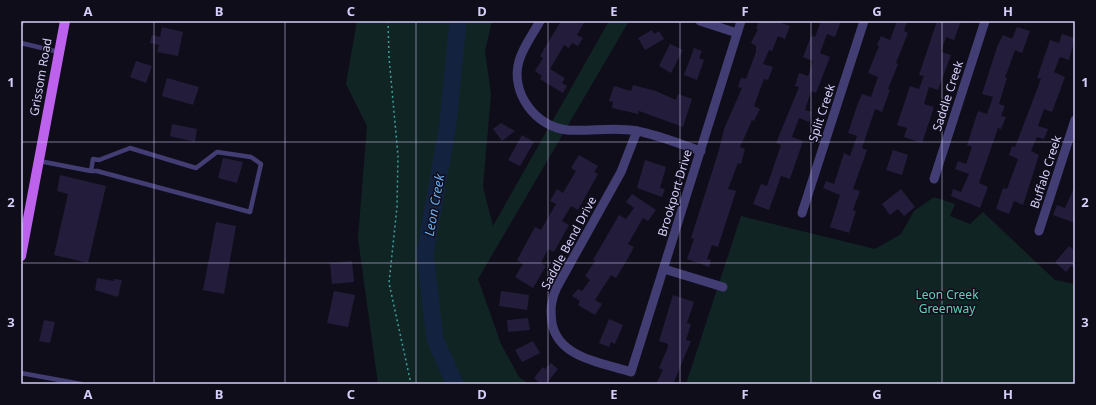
<svg xmlns="http://www.w3.org/2000/svg" width="1096" height="405" font-family="'Noto Sans',sans-serif">
  <rect width="100%" height="100%" fill="#100d1b"/>
  <g fill="#112424">
    <polygon points="357,21 492,21 485,51 491,94 483,187 493,226 609,21 629,21 478,279 501,344 519,377 529,384 378,384 358,238 367,126 346,84"/>
    <polygon points="934,197 955,204 950,216 970,224 983,212 1055,280 1075,284 1075,384 686,384 741,216 875,249 901,234 914,211"/>
  </g>
  <g fill="none" stroke-linecap="round" stroke-linejoin="round">
    <polyline stroke="#13233f" stroke-width="17" points="455,384 435,339 425,254 448,124 458,21"/>
  </g>
  <g fill="#231c3a">
    <polygon points="561,21 585,21 577,35 583,38 578,46 572,43 569,48 564,45 550,69 565,78 562,83 567,86 563,93 540,79 542,76 535,71 543,58 540,56"/>
    <polygon points="759,21 775,21 790,26 785,39 778,36 772,51 769,50 763,64 773,67 768,80 764,79 754,106 760,109 754,121 752,120 740,147 745,149 741,164 738,163 728,189 736,191 718,247 712,245 707,259 711,260 709,267 687,259 694,239 691,238 719,150 724,129 742,88 738,87 741,78 746,79 756,52 756,46 751,43 758,29 756,29"/>
    <polygon points="821,21 841,21 835,37 827,34 820,53 830,57 816,93 811,91 805,110 812,112 809,122 799,118 792,137 803,141 790,179 781,176 769,210 753,204 761,184 767,186 781,145 776,143 799,87 795,86 799,73 808,76 813,61 803,57 811,36 815,37"/>
    <polygon points="897,21 907,21 904,31 908,33 896,63 898,64 888,89 890,90 882,112 875,109 862,148 867,150 853,189 860,191 853,210 856,211 849,233 830,227 840,195 823,188 826,181 834,184 844,153 850,156 857,136 848,133 858,103 862,94 871,97 878,77 868,73 879,46 877,45 881,36 890,40"/>
    <polygon points="937,21 961,21 954,40 946,37 941,52 951,55 938,90 929,87 924,104 934,107 922,143 904,137 907,128 897,125 910,86 919,89 924,76 919,75"/>
    <polygon points="162,27 183,32 178,56 157,52 159,45 150,43 152,35 160,37"/>
    <polygon points="1017,27 1030,31 1022,53 1015,50 1005,78 1007,78 999,104 1005,106 1001,116 1006,117 1001,129 998,128 979,183 988,187 980,208 951,196 953,189 961,192 969,174 955,169 958,161 966,164 972,147 967,145 978,111 987,114 993,97 982,94 997,47 1003,35 1012,39"/>
    <polygon points="652,30 654,34 659,31 664,39 645,50 638,38"/>
    <polygon points="1062,34 1075,38 1069,60 1060,57 1054,72 1065,77 1052,112 1044,109 1038,126 1048,129 1044,139 1037,137 1031,151 1039,155 1023,205 1014,201 1009,214 996,209 1003,188 1007,189 1018,159 1009,155 1012,146 1015,147 1041,79 1037,78 1050,40 1059,43"/>
    <polygon points="670,44 683,50 671,73 659,66"/>
    <polygon points="694,48 702,51 699,58 704,60 697,80 684,75"/>
    <polygon points="136,61 152,66 146,83 130,77"/>
    <polygon points="167,78 199,87 193,105 162,96"/>
    <polygon points="633,85 656,91 676,100 678,94 692,99 683,127 639,111 638,114 612,108 613,102 609,101 614,86 631,91"/>
    <polygon points="501,123 515,131 502,141 493,129"/>
    <polygon points="172,124 197,129 195,142 170,136"/>
    <polygon points="522,135 534,142 520,166 508,160"/>
    <polygon points="893,150 908,155 902,175 886,170"/>
    <polygon points="579,155 598,166 594,172 598,174 578,210 571,206 562,221 569,225 554,252 548,249 541,263 546,266 533,288 515,277 523,264 517,260 535,227 541,230 556,204 550,201 557,189 563,193 576,171 571,168"/>
    <polygon points="223,158 243,162 237,183 218,178"/>
    <polygon points="645,160 666,167 660,188 665,189 662,197 637,188"/>
    <polygon points="60,175 106,186 88,263 54,255 68,194 57,191"/>
    <polygon points="1075,186 1075,223 1053,215 1057,205 1065,208"/>
    <polygon points="901,189 915,207 904,216 898,209 890,215 882,204"/>
    <polygon points="632,194 656,210 648,221 643,218 628,244 634,247 627,260 616,278 611,275 595,300 602,304 595,315 578,305 580,301 572,296 578,289 582,291 590,280 585,276 595,261 593,260 619,215 626,219 634,208 626,202"/>
    <polygon points="216,222 236,226 224,294 203,290"/>
    <polygon points="1069,246 1075,251 1075,269 1071,266 1066,272 1055,262"/>
    <polygon points="352,261 354,282 332,284 330,263"/>
    <polygon points="97,278 114,281 114,279 122,280 118,297 95,290"/>
    <polygon points="334,291 355,295 348,327 327,323"/>
    <polygon points="501,291 529,295 527,310 499,306"/>
    <polygon points="673,295 694,302 687,323 691,324 686,340 691,341 673,384 656,384 663,370 659,368 668,347 668,344 659,341"/>
    <polygon points="528,318 530,330 508,332 507,320"/>
    <polygon points="609,319 623,325 615,344 611,342 609,347 599,343"/>
    <polygon points="44,320 55,322 50,343 39,341"/>
    <polygon points="533,341 540,353 522,362 515,350"/>
    <polygon points="551,363 558,369 546,384 541,384 534,378 543,367 545,369"/>
  </g>
  <g fill="none" stroke-linecap="round" stroke-linejoin="round">
    <polyline stroke="#3ba09d" stroke-width="1.5" stroke-dasharray="2 3" stroke-linecap="butt" points="388,21 389,57 398,156 397,207 389,283 411,384"/>
    <g stroke="#423e74" stroke-width="4.5">
      <polyline points="21,24 22,21"/>
      <polyline points="21,43 59,52"/>
      <polyline points="39,161 91,171 97,171 250,212 261,164 251,157 217,152 196,168 130,148 99,160 93,159 91,171"/>
      <polyline points="21,373 81,384"/>
    </g>
    <g stroke="#423e74" stroke-width="9">
      <path d="M540 21C533 34 523 47 519 61 510 93 536 127 567 130 590 132 614 126 637 131 658 135 680 144 701 151"/>
      <polyline points="700,21 737,33"/>
      <path d="M637 131 621 172 557 287C551 299 550 309 552 323 558 358 603 363 631 372L741 21"/>
      <polyline points="934,179 985,21"/>
      <polyline points="802,213 864,21"/>
      <polyline points="1039,231 1075,120"/>
      <polyline points="664,269 723,287"/>
    </g>
    <polyline stroke="#bd62ec" stroke-width="10" points="21,256 65,21"/>
  </g>
  <path fill="none" stroke="#d4cdf9" stroke-width="1" stroke-opacity="0.55" d="M154 21V384M285 21V384M416 21V384M548 21V384M680 21V384M811 21V384M942 21V384M21 142H1075M21 263H1075"/>
  <g text-anchor="middle" stroke-width="3" stroke-linejoin="round" paint-order="stroke">
    <g font-size="12" fill="#d4cdf9" stroke="#100d1b">
      <text transform="translate(41 77) rotate(-80)" y="4">Grissom Road</text>
      <text transform="translate(948 96) rotate(-72)" y="4">Saddle Creek</text>
      <text transform="translate(822 113) rotate(-72)" y="4">Split Creek</text>
      <text transform="translate(1046 172) rotate(-72)" y="4">Buffalo Creek</text>
      <text transform="translate(675 193) rotate(-73)" y="4">Brookport Drive</text>
      <text transform="translate(569 243) rotate(-62)" y="4">Saddle Bend Drive</text>
    </g>
    <g font-size="12" fill="#63cfb8" stroke="#100d1b">
      <text x="947" y="299">Leon Creek<tspan x="947" dy="14">Greenway</tspan></text>
    </g>
    <g font-size="13" font-style="italic" fill="#68abec" stroke="#100d1b">
      <text transform="translate(434 205) rotate(-80)" y="5">Leon Creek</text>
    </g>
  </g>
  <rect width="1096" height="405" fill="none" stroke="#100d1b" stroke-width="44"/>
  <rect x="22" y="22" width="1052" height="361" fill="none" stroke="#d4cdf9" stroke-width="1.5"/>
  <g font-size="13" text-anchor="middle" font-weight="bold" fill="#d4cdf9">
    <text x="88" y="16">A</text>
    <text x="219" y="16">B</text>
    <text x="351" y="16">C</text>
    <text x="482" y="16">D</text>
    <text x="614" y="16">E</text>
    <text x="745" y="16">F</text>
    <text x="877" y="16">G</text>
    <text x="1008" y="16">H</text>
    <text x="11" y="87">1</text>
    <text x="1085" y="87">1</text>
    <text x="11" y="207">2</text>
    <text x="1085" y="207">2</text>
    <text x="11" y="327">3</text>
    <text x="1085" y="327">3</text>
    <text x="88" y="399">A</text>
    <text x="219" y="399">B</text>
    <text x="351" y="399">C</text>
    <text x="482" y="399">D</text>
    <text x="614" y="399">E</text>
    <text x="745" y="399">F</text>
    <text x="877" y="399">G</text>
    <text x="1008" y="399">H</text>
  </g>
</svg>
